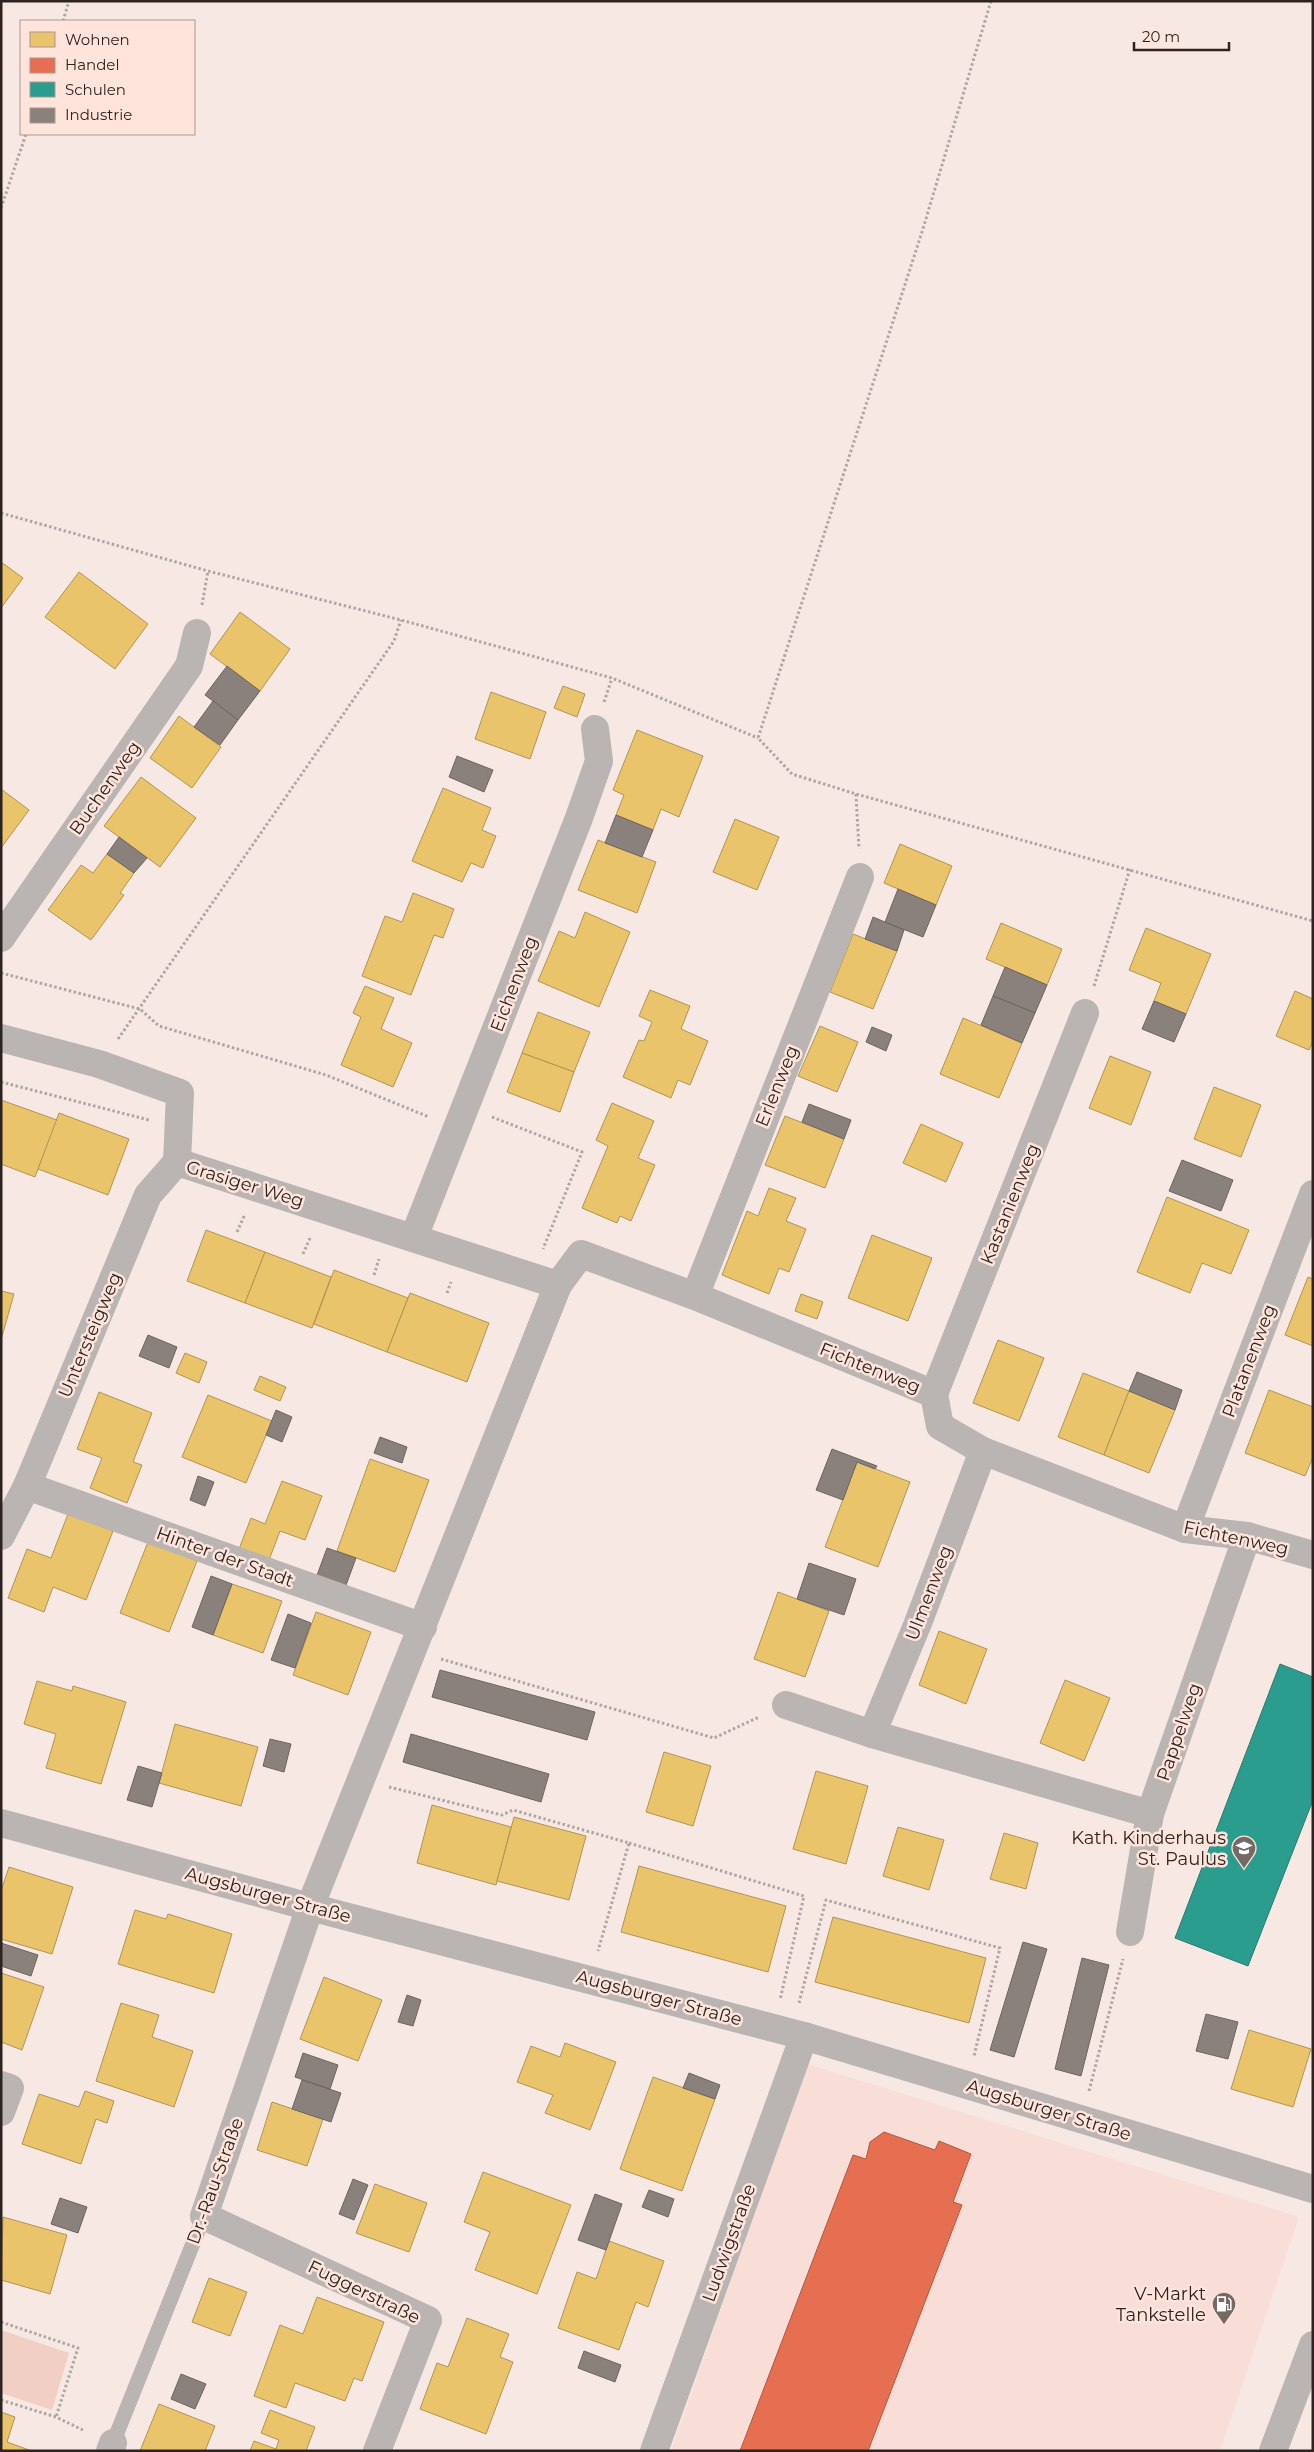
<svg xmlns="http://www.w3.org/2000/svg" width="1314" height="2452" font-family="Montserrat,sans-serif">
  <rect width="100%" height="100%" fill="#f7e8e4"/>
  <polygon fill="#f8ded7" points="807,2064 1299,2217 1220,2451 671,2451"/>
  <polygon fill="#f2cfc4" points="1,2330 69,2353 52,2410 1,2393"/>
  <g fill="#e9c46a" stroke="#b19454">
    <polygon points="1,562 23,578 1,608"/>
    <polygon points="79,572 148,624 115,669 45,617"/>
    <polygon points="240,612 290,649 260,691 210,654"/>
    <polygon points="563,686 585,694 577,717 554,708"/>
    <polygon points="491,692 546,712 530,759 475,739"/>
    <polygon points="179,716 221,747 192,788 150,758"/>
    <polygon points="637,730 703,756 679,817 661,809 653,830 616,815 624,795 613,790"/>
    <polygon points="141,777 196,818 160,867 104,826"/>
    <polygon points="443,788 491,808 482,830 496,836 483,868 471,863 462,882 412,861"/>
    <polygon points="1,789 29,810 1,848"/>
    <polygon points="735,819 779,837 757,890 713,872"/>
    <polygon points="598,840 656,862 637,913 578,890"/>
    <polygon points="900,844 952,866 936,905 884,883"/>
    <polygon points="107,854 134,873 120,893 124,895 91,940 48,910 81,865 93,873"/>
    <polygon points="413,893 454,909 443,938 434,935 411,995 362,976 385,916 402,922"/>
    <polygon points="585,912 630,932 599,1007 538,981 559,931 575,938"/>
    <polygon points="1001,923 1062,949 1047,985 986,959"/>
    <polygon points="1146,928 1211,954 1186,1014 1154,1001 1161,983 1129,970"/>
    <polygon points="853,934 897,951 873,1009 830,992"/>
    <polygon points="365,986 394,998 381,1029 412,1043 393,1087 341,1065 361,1017 353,1013"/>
    <polygon points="650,990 690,1006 681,1029 708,1041 690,1085 678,1080 671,1098 623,1077 639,1040 644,1041 652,1022 639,1016"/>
    <polygon points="1295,991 1313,999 1313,1041 1309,1050 1276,1036"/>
    <polygon points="538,1012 590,1032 574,1072 522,1053"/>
    <polygon points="963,1018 1022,1043 999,1098 940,1074"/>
    <polygon points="820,1026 858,1042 837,1092 798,1076"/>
    <polygon points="522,1053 574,1072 560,1112 507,1092"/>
    <polygon points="1110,1056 1151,1072 1131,1125 1089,1108"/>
    <polygon points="1214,1087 1261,1105 1241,1157 1194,1139"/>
    <polygon points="1,1100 57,1120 35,1177 1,1164"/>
    <polygon points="612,1103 654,1121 638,1158 655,1165 631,1221 620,1216 617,1223 582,1208 608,1146 596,1140"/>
    <polygon points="59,1113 129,1139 108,1195 38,1169"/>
    <polygon points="785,1116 844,1139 825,1188 765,1165"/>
    <polygon points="921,1124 963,1143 946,1182 903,1163"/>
    <polygon points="769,1188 796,1198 786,1221 806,1229 789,1272 779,1268 769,1294 722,1275 747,1211 758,1216"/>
    <polygon points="1167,1197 1249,1230 1231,1274 1202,1263 1190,1293 1137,1272"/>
    <polygon points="206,1230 265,1252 245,1303 187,1281"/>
    <polygon points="872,1235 932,1258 908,1321 848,1298"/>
    <polygon points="265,1252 331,1277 312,1328 245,1303"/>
    <polygon points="334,1270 408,1298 387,1352 314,1324"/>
    <polygon points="1308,1277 1313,1279 1313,1346 1285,1335"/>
    <polygon points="1,1291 14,1294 1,1340"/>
    <polygon points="410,1293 489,1323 467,1382 387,1352"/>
    <polygon points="801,1294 823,1302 817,1319 795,1311"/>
    <polygon points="998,1340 1044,1358 1019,1421 973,1403"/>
    <polygon points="185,1353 207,1362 199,1383 176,1373"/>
    <polygon points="1083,1373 1129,1391 1104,1455 1058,1437"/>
    <polygon points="260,1376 286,1387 280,1401 254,1390"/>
    <polygon points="1269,1390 1313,1407 1313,1457 1305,1476 1245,1453"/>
    <polygon points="1129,1391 1175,1410 1149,1473 1104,1455"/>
    <polygon points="99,1392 152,1413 133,1462 142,1465 127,1503 90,1488 102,1458 77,1449"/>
    <polygon points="208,1395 272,1421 246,1483 182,1457"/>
    <polygon points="370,1459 429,1480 395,1572 337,1551"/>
    <polygon points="857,1462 910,1482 878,1567 825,1547"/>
    <polygon points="282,1481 322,1496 305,1540 280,1531 269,1560 239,1549 251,1518 265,1524"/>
    <polygon points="68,1514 113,1531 86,1600 53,1587 44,1612 8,1598 27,1549 51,1558"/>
    <polygon points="148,1542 197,1561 169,1632 120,1613"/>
    <polygon points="232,1584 282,1601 263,1653 213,1635"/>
    <polygon points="778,1592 829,1611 805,1677 754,1659"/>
    <polygon points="316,1612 371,1632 348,1695 293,1675"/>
    <polygon points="939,1631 987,1649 966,1704 919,1685"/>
    <polygon points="1065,1680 1110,1698 1084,1761 1040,1743"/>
    <polygon points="37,1681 72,1691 73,1686 126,1702 101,1784 46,1768 56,1734 24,1724"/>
    <polygon points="175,1724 258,1747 241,1806 159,1783"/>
    <polygon points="664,1752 711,1766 693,1826 646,1812"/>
    <polygon points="816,1771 868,1786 846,1864 793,1849"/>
    <polygon points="432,1805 511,1827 496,1885 417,1863"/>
    <polygon points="514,1817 586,1836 569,1900 497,1881"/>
    <polygon points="898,1827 944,1840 929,1890 883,1876"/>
    <polygon points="1004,1833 1038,1843 1026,1889 990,1879"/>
    <polygon points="639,1866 786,1906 768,1972 621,1932"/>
    <polygon points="9,1867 73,1887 52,1954 1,1939 1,1891"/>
    <polygon points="135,1910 166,1919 168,1914 232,1934 214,1993 118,1964"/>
    <polygon points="833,1917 986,1958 969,2023 815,1982"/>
    <polygon points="1,1973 44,1987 22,2050 1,2042"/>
    <polygon points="324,1977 382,2000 358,2061 300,2039"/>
    <polygon points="121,2003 159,2015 152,2037 193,2051 174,2107 96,2081"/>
    <polygon points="1249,2030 1311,2049 1293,2107 1231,2089"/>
    <polygon points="565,2043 616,2062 590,2130 545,2113 553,2095 517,2082 531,2046 560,2057"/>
    <polygon points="653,2077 715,2099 682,2191 620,2169"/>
    <polygon points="85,2091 114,2101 107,2123 96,2119 81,2164 22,2144 39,2094 79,2107"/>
    <polygon points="272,2102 323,2119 307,2166 257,2150"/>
    <polygon points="483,2172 571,2205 537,2294 475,2270 490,2232 464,2222"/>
    <polygon points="375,2184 427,2203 409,2252 356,2233"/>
    <polygon points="3,2217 67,2235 50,2294 1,2280"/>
    <polygon points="609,2241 664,2261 648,2307 636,2302 619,2350 558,2328 577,2272 596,2279"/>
    <polygon points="209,2278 247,2292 230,2336 192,2322"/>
    <polygon points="317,2297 384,2322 362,2381 354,2378 345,2401 295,2383 286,2408 254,2396 280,2325 303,2334"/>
    <polygon points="467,2318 509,2334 500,2357 513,2362 486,2434 420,2409 437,2363 448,2367"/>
    <polygon points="159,2404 215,2426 205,2451 140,2451"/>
    <polygon points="270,2410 315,2427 306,2451 250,2451 254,2441 276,2449 279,2440 261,2433"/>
    <polygon points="1,2412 15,2417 7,2442 32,2451 1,2451"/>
  </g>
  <polygon fill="#e76f51" stroke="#af5843" points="884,2132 935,2150 939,2141 971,2154 953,2202 962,2205 868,2451 740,2451 853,2155 866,2159 870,2142"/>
  <polygon fill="#2a9d8f" stroke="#2b796e" points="1280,1664 1313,1677 1313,1800 1248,1966 1175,1938"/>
  <g fill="#8a817c" stroke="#6e6561">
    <polygon points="227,666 260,691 238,720 205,695"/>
    <polygon points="213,701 238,720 220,745 194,727"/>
    <polygon points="457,756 493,770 484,792 449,777"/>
    <polygon points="616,815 653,830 642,857 605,843"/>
    <polygon points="119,837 147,858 134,873 107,854"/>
    <polygon points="898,889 936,905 923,937 885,922"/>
    <polygon points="873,917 904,930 897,951 865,939"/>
    <polygon points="1005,967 1047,985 1035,1013 993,996"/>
    <polygon points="993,996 1035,1013 1022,1043 981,1025"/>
    <polygon points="1154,1001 1186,1014 1174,1042 1142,1029"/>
    <polygon points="872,1027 892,1035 886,1051 866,1042"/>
    <polygon points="809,1104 851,1120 844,1139 802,1122"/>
    <polygon points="1182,1160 1233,1180 1221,1211 1169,1191"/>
    <polygon points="148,1335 177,1347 169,1368 139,1356"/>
    <polygon points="1137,1372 1182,1390 1175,1410 1129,1391"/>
    <polygon points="276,1410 292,1417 282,1442 266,1435"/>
    <polygon points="380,1437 407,1447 402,1463 374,1453"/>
    <polygon points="832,1449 877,1466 875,1469 857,1462 843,1500 816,1490"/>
    <polygon points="198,1476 214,1482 205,1506 190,1500"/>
    <polygon points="327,1548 356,1558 345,1588 316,1578"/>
    <polygon points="809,1563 856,1579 844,1615 797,1599"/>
    <polygon points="211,1576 232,1584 213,1635 192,1627"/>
    <polygon points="288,1614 311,1623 295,1668 271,1660"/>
    <polygon points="440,1670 595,1712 587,1740 432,1697"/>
    <polygon points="411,1734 549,1774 541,1802 403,1762"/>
    <polygon points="270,1739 291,1744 284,1772 263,1766"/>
    <polygon points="138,1766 162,1773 152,1807 127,1800"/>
    <polygon points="1023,1942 1047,1949 1014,2057 990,2050"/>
    <polygon points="1,1943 38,1955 31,1976 1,1966"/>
    <polygon points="1082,1958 1109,1965 1081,2076 1055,2069"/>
    <polygon points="407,1995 421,2000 413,2026 398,2022"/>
    <polygon points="1206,2014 1238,2022 1228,2059 1196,2051"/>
    <polygon points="303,2053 338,2065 330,2089 295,2077"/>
    <polygon points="689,2073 720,2085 715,2099 683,2088"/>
    <polygon points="302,2080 341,2093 331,2122 292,2109"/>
    <polygon points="353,2179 368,2185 354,2220 339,2214"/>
    <polygon points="649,2190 674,2199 668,2217 642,2207"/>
    <polygon points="595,2194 622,2204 606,2250 578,2240"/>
    <polygon points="60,2198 87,2207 78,2233 51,2224"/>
    <polygon points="584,2351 621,2365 615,2382 578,2368"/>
    <polygon points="181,2374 206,2384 195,2409 171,2399"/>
  </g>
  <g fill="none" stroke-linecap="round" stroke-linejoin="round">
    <g stroke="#ada7a5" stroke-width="3" stroke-dasharray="2.5 2.5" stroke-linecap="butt">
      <polyline points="991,1 922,232 758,738 792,774 856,794 1313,921"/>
      <polyline points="63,21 69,1"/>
      <polyline points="1,208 26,134"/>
      <polyline points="1,513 208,571 401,620 612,678 758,738"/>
      <polyline points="202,605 208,571"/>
      <polyline points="604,702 612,678"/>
      <polyline points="856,794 859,849"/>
      <polyline points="1,973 140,1009 159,1026 326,1075 429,1117"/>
      <polyline points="1094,986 1130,869"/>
      <polyline points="118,1039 394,641 401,620"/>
      <polyline points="1,1082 149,1120"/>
      <polyline points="492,1117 582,1152 543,1249"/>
      <polyline points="237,1232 245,1214"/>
      <polyline points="303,1254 311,1236"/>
      <polyline points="374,1275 379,1259"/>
      <polyline points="447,1293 451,1282"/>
      <polyline points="441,1659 714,1738 759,1717"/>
      <polyline points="389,1787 502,1815 513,1810 629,1843 598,1951"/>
      <polyline points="629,1843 804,1896 780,2000"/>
      <polyline points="799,2003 826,1900 1000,1948 974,2056"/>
      <polyline points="1089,2091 1123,1959"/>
      <polyline points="1,2322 78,2348 56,2417"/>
      <polyline points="1,2400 56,2417 85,2431"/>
    </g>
    <polyline stroke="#bab4b3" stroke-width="15" points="113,2443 204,2216"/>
    <g stroke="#bab4b3" stroke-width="28">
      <polyline points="1,938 189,666 197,633"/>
      <polyline points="1,1038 99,1064 180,1093 177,1162"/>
      <polyline points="177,1162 558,1285"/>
      <polyline points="414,1237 579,818 599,761 595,729"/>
      <polyline points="695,1296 860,877"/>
      <polyline points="934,1394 1085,1013"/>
      <polyline points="27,1486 423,1627"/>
      <polyline points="1185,1529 1313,1194"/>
      <polyline points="1,1536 27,1486 148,1195 177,1162"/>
      <polyline points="786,1705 872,1734 1150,1814"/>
      <polyline points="872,1734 918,1623 983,1451"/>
      <polyline points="1,1823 310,1907 804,2036 1313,2189"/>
      <polyline points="1130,1932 1150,1814 1247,1536"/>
      <polyline points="1,2085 10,2088 1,2112"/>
      <polyline points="110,2451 113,2443"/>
      <polyline points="377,2451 428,2320 204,2216 310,1907 558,1285 581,1254 695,1296 934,1394 940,1426 983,1451 1185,1529 1247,1536 1313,1555"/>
      <polyline points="654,2451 804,2036"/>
      <polyline points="1273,2451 1313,2345"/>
    </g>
  </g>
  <defs>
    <symbol id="school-pin" viewBox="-11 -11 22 30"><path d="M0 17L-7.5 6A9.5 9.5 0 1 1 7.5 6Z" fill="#746965" stroke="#ffe4dc"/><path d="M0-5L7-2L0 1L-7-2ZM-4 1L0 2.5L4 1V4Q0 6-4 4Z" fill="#fff"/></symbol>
    <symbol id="fuel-pin" viewBox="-11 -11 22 30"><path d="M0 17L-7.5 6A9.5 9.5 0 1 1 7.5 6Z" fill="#746965" stroke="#ffe4dc"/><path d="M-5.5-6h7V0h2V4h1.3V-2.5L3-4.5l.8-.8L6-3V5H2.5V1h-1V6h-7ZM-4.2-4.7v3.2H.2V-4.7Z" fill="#fff"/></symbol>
  </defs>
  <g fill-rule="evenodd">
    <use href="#school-pin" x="1230" y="1834" width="28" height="38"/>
    <use href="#fuel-pin" x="1210" y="2290" width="28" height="38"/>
  </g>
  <g text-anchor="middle" stroke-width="5" stroke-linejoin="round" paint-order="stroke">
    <g font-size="18" fill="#2d2421" stroke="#ffe4dc">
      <text transform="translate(105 788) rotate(-55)" y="6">Buchenweg</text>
      <text transform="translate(514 984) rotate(-69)" y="6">Eichenweg</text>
      <text transform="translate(777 1086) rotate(-68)" y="6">Erlenweg</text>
      <text transform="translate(245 1184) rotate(17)" y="6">Grasiger Weg</text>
      <text transform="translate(1010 1204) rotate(-68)" y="6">Kastanienweg</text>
      <text transform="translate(90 1335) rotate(-67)" y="6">Untersteigweg</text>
      <text transform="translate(1249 1361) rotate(-69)" y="6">Platanenweg</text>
      <text transform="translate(870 1368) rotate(22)" y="6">Fichtenweg</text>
      <text transform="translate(1236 1538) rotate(12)" y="6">Fichtenweg</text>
      <text transform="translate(225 1557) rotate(20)" y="6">Hinter der Stadt</text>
      <text transform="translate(929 1593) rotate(-69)" y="6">Ulmenweg</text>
      <text transform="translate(1179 1732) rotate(-71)" y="6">Pappelweg</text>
      <text transform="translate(268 1895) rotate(15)" y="6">Augsburger Straße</text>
      <text transform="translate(659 1998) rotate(15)" y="6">Augsburger Straße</text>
      <text transform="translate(1049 2110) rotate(17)" y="6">Augsburger Straße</text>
      <text transform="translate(215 2181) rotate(-70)" y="6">Dr.-Rau-Straße</text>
      <text transform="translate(729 2243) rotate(-70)" y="6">Ludwigstraße</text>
      <text transform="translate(364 2292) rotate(26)" y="6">Fuggerstraße</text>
    </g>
    <g font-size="18" fill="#2d2421" stroke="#ffe4dc" text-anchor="end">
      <text x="1226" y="1844">Kath. Kinderhaus<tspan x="1226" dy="21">St. Paulus</tspan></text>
      <text x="1206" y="2300">V-Markt<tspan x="1206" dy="21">Tankstelle</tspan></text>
    </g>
  </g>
  <rect width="1314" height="2452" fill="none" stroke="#2d2421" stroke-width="5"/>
  <rect x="20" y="20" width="175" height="115" fill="#ffe4dc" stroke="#ab9791"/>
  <rect x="30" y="32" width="25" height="15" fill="#e9c46a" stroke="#ab9791"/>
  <text x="65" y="45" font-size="15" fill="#2d2421">Wohnen</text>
  <rect x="30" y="58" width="25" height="15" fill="#e76f51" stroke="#ab9791"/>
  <text x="65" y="70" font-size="15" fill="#2d2421">Handel</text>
  <rect x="30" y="82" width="25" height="15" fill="#2a9d8f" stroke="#ab9791"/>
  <text x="65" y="95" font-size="15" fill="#2d2421">Schulen</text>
  <rect x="30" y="108" width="25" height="15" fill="#8a817c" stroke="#ab9791"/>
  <text x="65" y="120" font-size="15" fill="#2d2421">Industrie</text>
  <path d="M1134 42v8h95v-8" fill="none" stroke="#2d2421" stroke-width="2.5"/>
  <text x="1142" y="42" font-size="15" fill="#2d2421" stroke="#ffe4dc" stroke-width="4" paint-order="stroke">20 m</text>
</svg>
